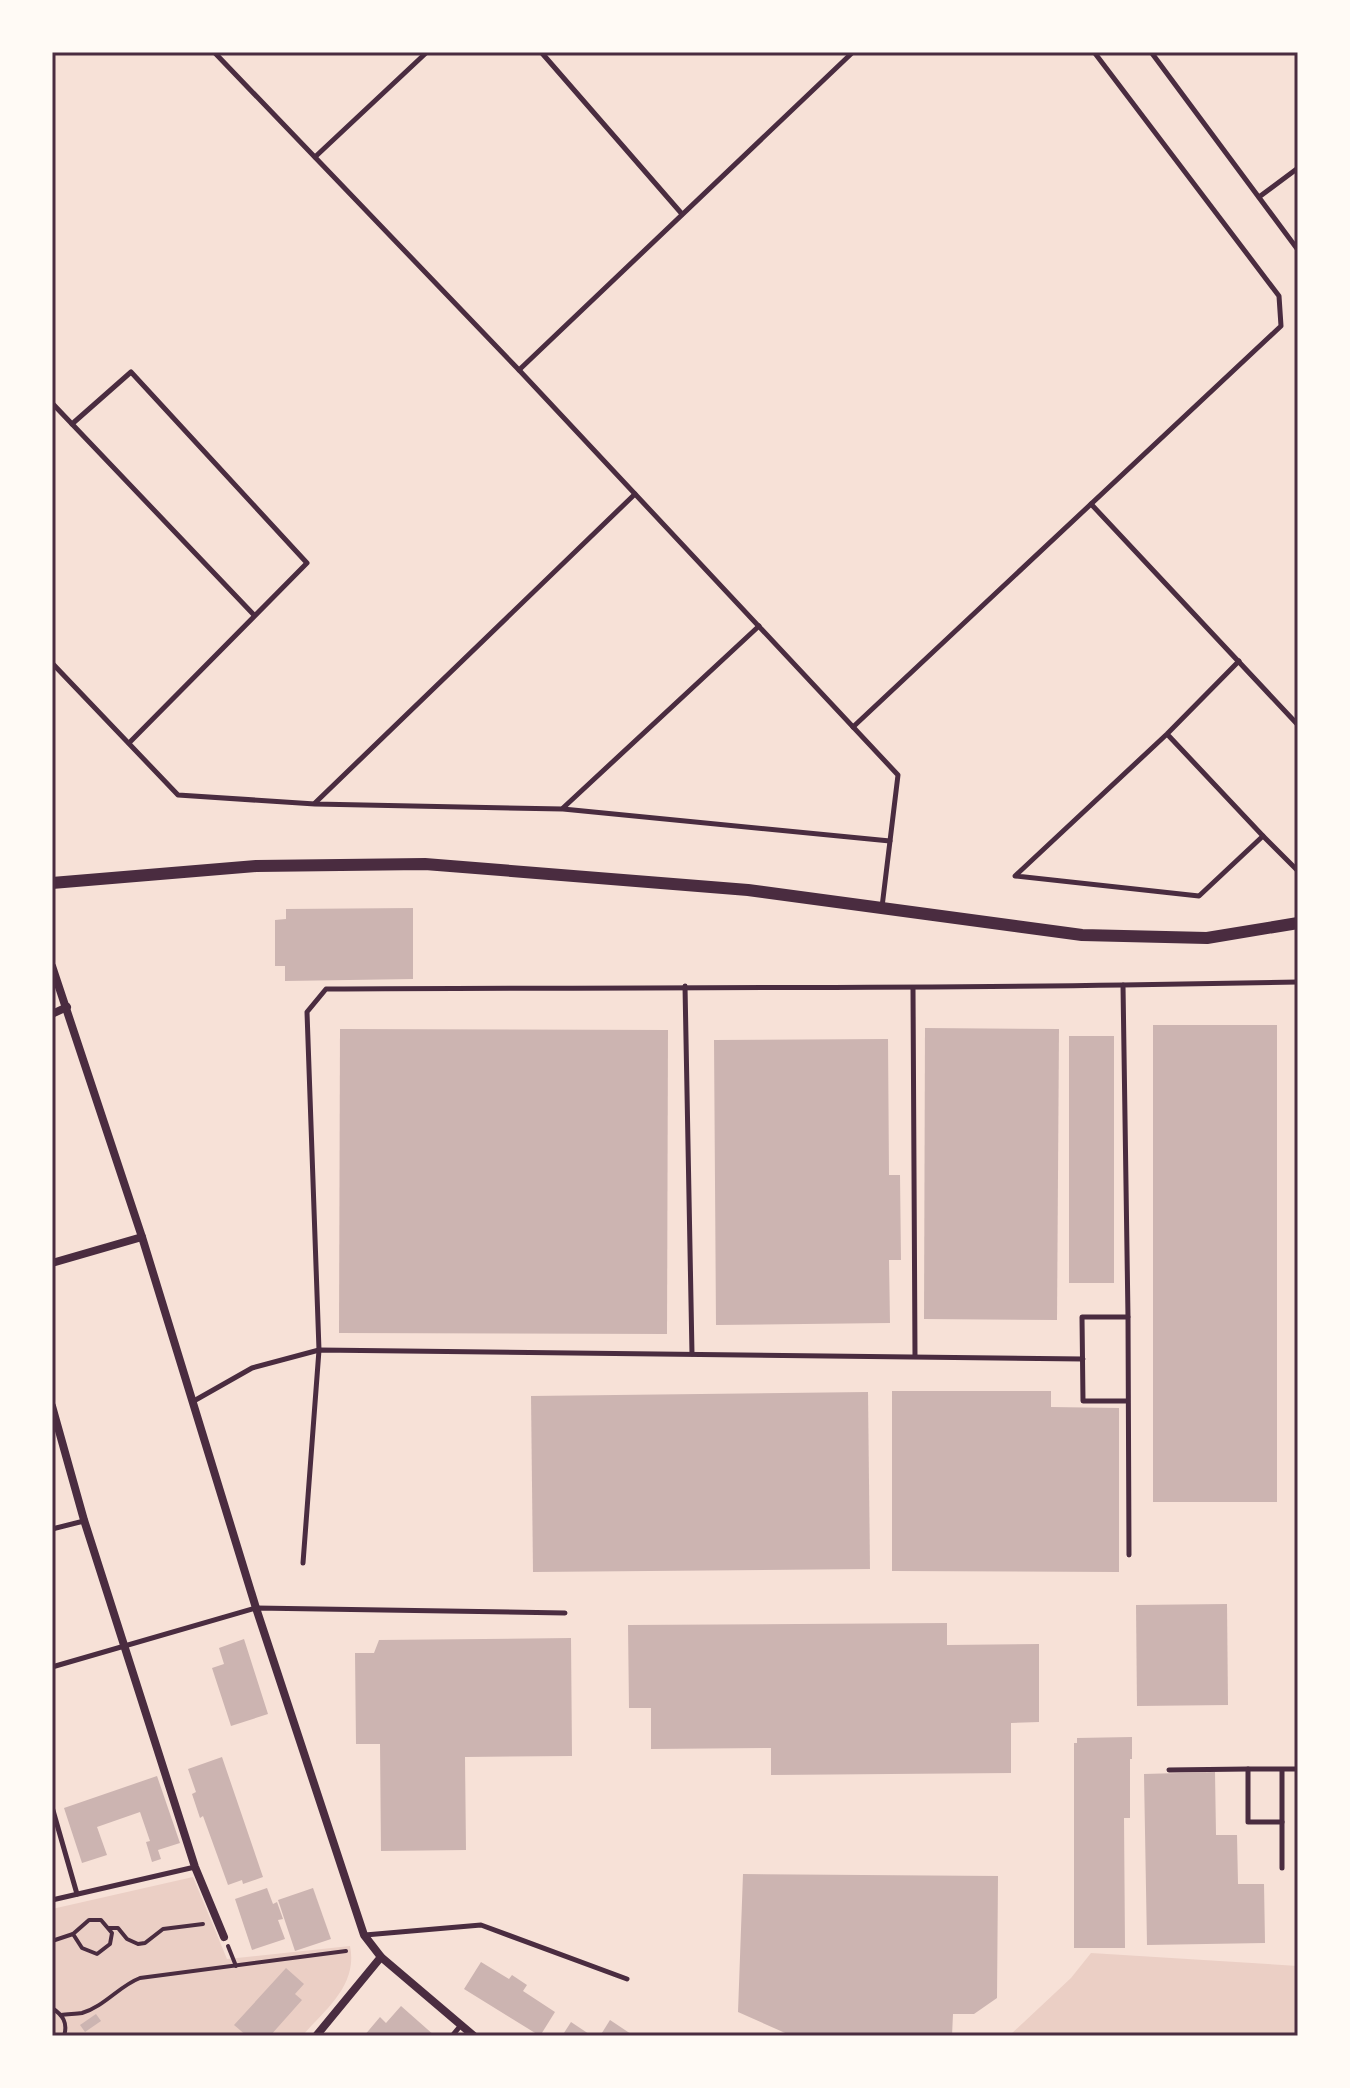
<svg xmlns="http://www.w3.org/2000/svg" width="1350" height="2088" font-family="'Roboto Condensed',sans-serif">
  <rect width="100%" height="100%" fill="#f7e1d7"/>
  <g fill="#ebcfc5">
    <path d="M193 1877 227 1959 350 1946C358 1985 326 2009 302 2036H52V1909Z"/>
    <polygon points="1091,1953 1298,1966 1298,2036 1009,2036 1071,1978"/>
  </g>
  <g fill="#ccb4b1">
    <polygon points="413,908 413,979 285,981 285,966 275,966 275,920 286,919 286,909"/>
    <rect x="1153" y="1025" width="124" height="477"/>
    <polygon points="925,1028 1059,1029 1057,1320 924,1319"/>
    <polygon points="340,1029 668,1030 667,1334 339,1333"/>
    <rect x="1069" y="1036" width="45" height="247"/>
    <polygon points="888,1039 889,1175 900,1175 901,1260 889,1260 890,1323 716,1325 714,1040"/>
    <polygon points="892,1391 1051,1391 1051,1407 1119,1408 1119,1572 892,1571"/>
    <polygon points="868,1392 870,1569 533,1572 531,1396"/>
    <polygon points="1227,1604 1228,1705 1137,1706 1136,1605"/>
    <polygon points="947,1623 947,1645 1039,1644 1039,1722 1011,1723 1011,1773 771,1775 771,1748 651,1749 651,1708 629,1708 628,1625"/>
    <polygon points="571,1638 572,1756 465,1757 466,1850 381,1851 380,1744 356,1744 355,1653 374,1653 379,1640"/>
    <polygon points="244,1639 268,1714 231,1726 212,1668 224,1664 219,1648"/>
    <polygon points="1132,1737 1132,1759 1130,1759 1130,1818 1124,1818 1125,1948 1074,1948 1074,1743 1077,1743 1077,1738"/>
    <polygon points="222,1757 263,1877 243,1884 242,1880 228,1885 203,1816 200,1818 192,1794 196,1792 188,1769"/>
    <polygon points="1215,1772 1216,1835 1237,1835 1238,1884 1264,1884 1265,1943 1147,1945 1144,1774"/>
    <polygon points="157,1776 180,1843 158,1850 161,1859 152,1862 146,1842 150,1841 140,1812 97,1827 107,1855 82,1863 64,1808"/>
    <polygon points="743,1874 998,1876 997,1998 974,2014 953,2014 952,2036 792,2036 738,2012"/>
    <polygon points="267,1888 273,1904 277,1902 283,1919 278,1920 285,1939 252,1950 235,1899"/>
    <polygon points="313,1888 331,1939 295,1951 278,1900"/>
    <polygon points="481,1962 509,1979 512,1975 527,1985 523,1991 555,2012 540,2036 464,1989"/>
    <polygon points="286,1968 304,1984 295,1994 302,2000 270,2036 247,2036 234,2025"/>
    <polygon points="401,2006 435,2036 364,2036 380,2017 386,2023"/>
    <polygon points="96,2014 101,2021 85,2032 80,2025"/>
    <polygon points="610,2020 634,2036 600,2036"/>
    <polygon points="571,2022 592,2036 562,2036"/>
  </g>
  <g fill="none" stroke-linecap="round" stroke-linejoin="round">
    <g stroke="#4a2c40" stroke-width="4">
      <polygon points="89,1920 101,1920 112,1933 110,1944 97,1954 82,1948 73,1934"/>
      <polyline points="109,1928 118,1928 127,1939 138,1944 145,1943 163,1929 203,1924"/>
      <polyline points="52,1941 73,1934"/>
      <polyline points="228,1946 236,1966"/>
      <path d="M52 2008C63 2015 68 2023 64 2036"/>
      <path d="M61 2015C68 2014 76 2014 82 2013 105 2006 119 1986 140 1978L346 1951"/>
    </g>
    <g stroke="#4a2c40" stroke-width="5">
      <polyline points="214,52 519,370 898,775 882,907"/>
      <polyline points="541,52 682,214"/>
      <polyline points="1151,52 1298,250"/>
      <polyline points="315,157 427,52"/>
      <polyline points="1259,197 1298,168"/>
      <polyline points="519,370 853,52"/>
      <polyline points="52,403 72,424 131,372 307,563 129,743"/>
      <polyline points="72,424 254,615"/>
      <polyline points="1091,504 1298,725"/>
      <polyline points="52,663 178,795 315,804 563,809 890,841"/>
      <polyline points="853,727 1281,326 1279,296 1094,52"/>
      <polyline points="1167,734 1263,836 1199,896 1015,876 1167,734 1239,661"/>
      <polyline points="315,803 635,494"/>
      <polyline points="563,808 759,626"/>
      <polyline points="1263,836 1298,871"/>
      <polyline points="685,986 692,1354"/>
      <polyline points="913,988 915,1355"/>
      <polyline points="1128,1317 1123,985 1298,982"/>
      <polyline points="1128,1401 1083,1401 1082,1317 1128,1317 1129,1555"/>
      <polyline points="192,1402 252,1368 319,1350 1083,1359"/>
      <polyline points="52,1529 84,1521"/>
      <path d="M303 1563 319 1350 307 1012 326 989C591 987 857 989 1123 985"/>
      <polyline points="52,1667 256,1608 565,1613"/>
      <polyline points="1282,1769 1282,1822 1248,1822 1248,1769 1298,1769"/>
      <polyline points="1169,1770 1248,1769"/>
      <polyline points="52,1807 77,1894"/>
      <polyline points="1282,1822 1282,1868"/>
      <polyline points="52,1900 195,1867"/>
      <polyline points="365,1935 481,1925 627,1979"/>
      <polyline points="452,2036 461,2025"/>
    </g>
    <g stroke="#4a2c40" stroke-width="8">
      <polyline points="52,966 142,1237 256,1608 364,1935 381,1957 474,2036"/>
      <polyline points="52,1014 67,1007"/>
      <polyline points="52,1263 142,1237"/>
      <polyline points="52,1406 84,1520 195,1867 224,1937"/>
      <polyline points="316,2036 381,1957"/>
    </g>
    <polyline stroke="#4a2c40" stroke-width="12" points="52,883 256,866 425,864 748,890 1082,935 1207,938 1298,923"/>
  </g>
  <rect width="1350" height="2088" fill="none" stroke="#fffaf5" stroke-width="108"/>
  <rect x="54" y="54" width="1242" height="1980" fill="none" stroke="#4a2c40" stroke-width="3"/>
</svg>
